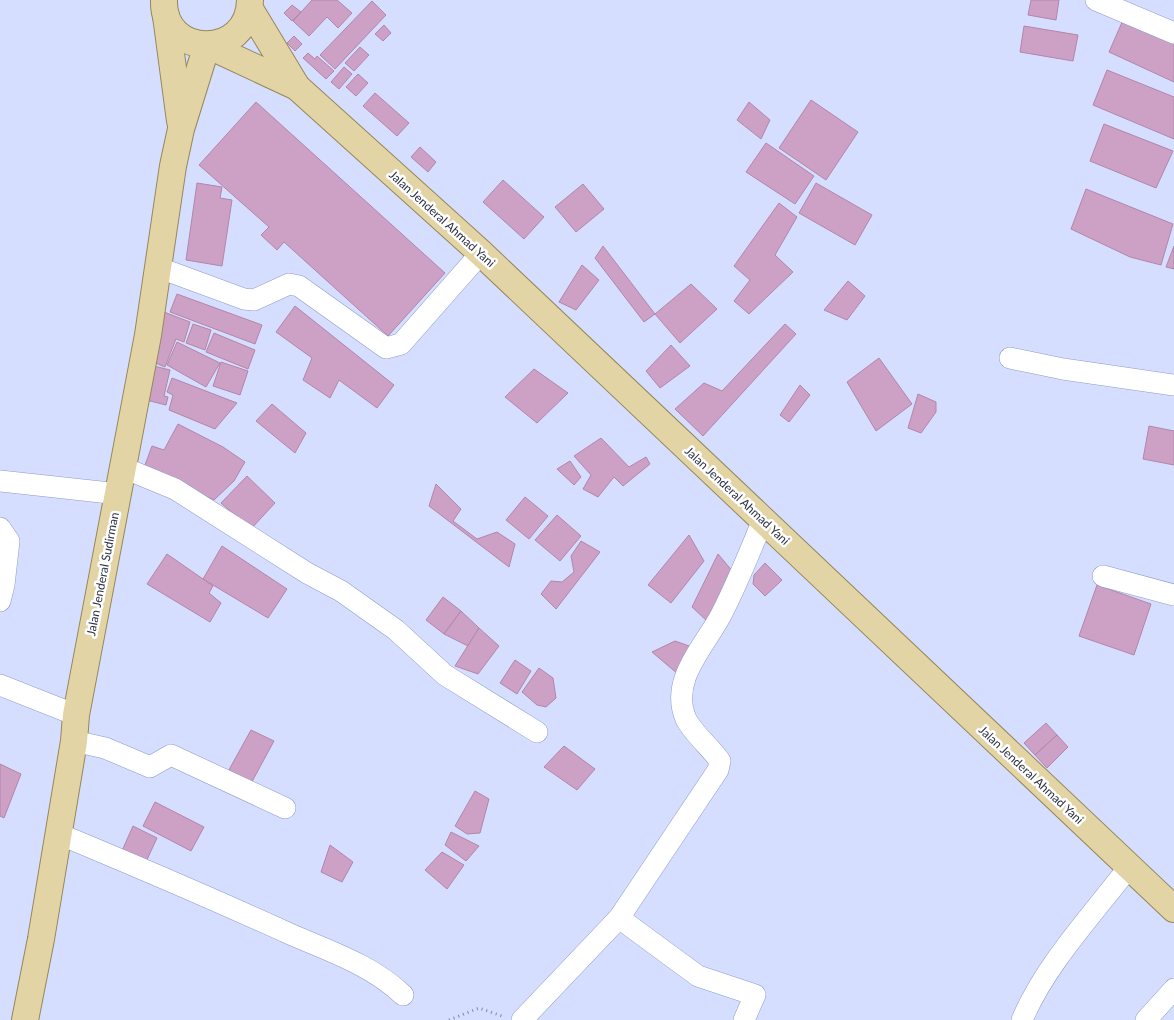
<svg xmlns="http://www.w3.org/2000/svg" width="1174" height="1020" font-family="Lato,sans-serif">
  <rect width="100%" height="100%" fill="#d5defe"/>
  <g fill="#cda0c5" stroke="#b286aa">
    <polygon points="312,0 337,0 352,13 338,28 327,17 309,36 293,21"/>
    <polygon points="1031,0 1059,0 1056,20 1028,15"/>
    <polygon points="372,1 386,15 335,69 320,55"/>
    <polygon points="292,5 301,12 292,21 284,13"/>
    <polygon points="1123,20 1174,43 1174,82 1109,52"/>
    <polygon points="384,25 391,33 383,41 375,34"/>
    <polygon points="1024,26 1078,35 1073,61 1020,52"/>
    <polygon points="294,36 302,44 295,51 287,43"/>
    <polygon points="360,47 369,55 354,71 345,63"/>
    <polygon points="308,53 315,59 317,56 334,71 326,79 303,58"/>
    <polygon points="344,67 352,74 339,89 331,82"/>
    <polygon points="1107,70 1174,97 1174,139 1093,105"/>
    <polygon points="358,74 368,83 356,96 346,87"/>
    <polygon points="375,93 409,123 397,136 363,106"/>
    <polygon points="811,100 858,132 826,180 779,148"/>
    <polygon points="256,102 445,273 388,336 284,242 277,250 261,235 269,227 199,165"/>
    <polygon points="749,102 770,120 761,139 737,120"/>
    <polygon points="1104,124 1173,151 1156,188 1090,161"/>
    <polygon points="766,143 814,176 795,204 746,172"/>
    <polygon points="420,147 436,162 428,172 411,157"/>
    <polygon points="503,180 544,217 524,239 483,202"/>
    <polygon points="197,183 222,187 220,198 232,200 222,266 186,260"/>
    <polygon points="816,183 872,215 855,245 799,213"/>
    <polygon points="583,184 604,209 576,232 555,207"/>
    <polygon points="1086,189 1173,224 1161,265 1130,257 1071,229"/>
    <polygon points="779,203 797,217 775,255 793,272 749,314 734,301 750,280 734,266"/>
    <polygon points="603,246 655,314 644,322 595,258"/>
    <polygon points="1174,246 1174,269 1166,267"/>
    <polygon points="582,265 599,280 576,310 559,302"/>
    <polygon points="848,281 865,296 847,320 824,310"/>
    <polygon points="691,284 717,309 680,343 655,314"/>
    <polygon points="177,294 262,325 255,344 170,312"/>
    <polygon points="295,306 394,385 377,408 339,380 330,398 303,380 312,358 276,332"/>
    <polygon points="164,312 190,322 184,342 176,339 165,367 153,362"/>
    <polygon points="193,324 211,330 205,350 186,343"/>
    <polygon points="785,324 796,334 703,436 675,409 704,383 722,391"/>
    <polygon points="214,333 255,350 248,369 206,352"/>
    <polygon points="177,342 220,363 206,387 167,365"/>
    <polygon points="671,345 690,366 660,388 646,371"/>
    <polygon points="879,358 912,404 876,431 847,382"/>
    <polygon points="221,362 248,371 240,395 213,386"/>
    <polygon points="154,366 170,370 164,396 168,397 166,405 146,400"/>
    <polygon points="534,369 568,393 537,423 505,397"/>
    <polygon points="172,378 237,403 215,429 169,410 173,395 167,392"/>
    <polygon points="800,385 810,395 789,422 780,415"/>
    <polygon points="918,394 936,402 936,412 921,433 908,428"/>
    <polygon points="272,404 306,433 295,453 256,421"/>
    <polygon points="178,424 223,447 245,462 234,481 214,500 162,476 145,465 152,446 164,450"/>
    <polygon points="1149,426 1174,431 1174,465 1143,459"/>
    <polygon points="601,438 629,467 646,457 650,464 623,486 614,477 598,497 583,489 591,475 574,456"/>
    <polygon points="570,461 581,477 574,485 557,469"/>
    <polygon points="247,476 275,503 251,529 221,503"/>
    <polygon points="436,484 461,509 453,521 477,539 497,532 515,544 509,567 429,506"/>
    <polygon points="525,497 548,516 529,539 506,520"/>
    <polygon points="557,515 581,536 560,561 535,540"/>
    <polygon points="689,535 704,561 671,603 648,585"/>
    <polygon points="581,541 600,552 556,609 541,594 551,581 562,582 574,572 571,556"/>
    <polygon points="222,546 287,589 268,618 203,579"/>
    <polygon points="167,554 213,586 209,593 221,603 210,622 147,584"/>
    <polygon points="718,554 734,573 707,621 692,607"/>
    <polygon points="765,563 782,580 765,596 753,584 754,575"/>
    <polygon points="1097,585 1151,604 1134,655 1079,636"/>
    <polygon points="443,597 461,611 444,634 426,620"/>
    <polygon points="461,611 479,628 468,646 444,634"/>
    <polygon points="479,628 499,646 478,674 455,666"/>
    <polygon points="675,641 692,647 679,675 652,652"/>
    <polygon points="515,660 531,671 517,694 500,683"/>
    <polygon points="539,668 553,678 556,698 546,707 537,705 522,692"/>
    <polygon points="1046,723 1057,735 1035,755 1024,743"/>
    <polygon points="251,730 274,741 248,789 225,777"/>
    <polygon points="1057,735 1068,747 1047,768 1035,755"/>
    <polygon points="564,746 595,769 577,790 544,767"/>
    <polygon points="0,764 21,774 4,818 0,816"/>
    <polygon points="475,791 489,799 480,833 467,834 455,826"/>
    <polygon points="155,802 204,827 191,851 143,826"/>
    <polygon points="133,826 157,838 145,864 121,853"/>
    <polygon points="451,832 479,846 466,861 445,845"/>
    <polygon points="330,845 353,862 342,882 321,872"/>
    <polygon points="442,852 464,865 447,889 425,870"/>
  </g>
  <g fill="none" stroke-linecap="round" stroke-linejoin="round">
    <defs>
      <g id="minor">
        <polyline points="1096,0 1174,33"/>
        <polyline points="157,267 244,299 254,300 289,284 299,286 386,348 401,344 481,253"/>
        <polyline points="1010,358 1063,369 1174,385"/>
        <polyline points="124,468 175,489 307,573 341,591 396,630 445,675 537,732"/>
        <polyline points="0,481 119,494"/>
        <polyline points="0,528 9,541 4,585 0,601"/>
        <polyline points="1103,576 1174,595"/>
        <polyline points="0,685 76,715"/>
        <polyline points="74,741 105,748 150,767 171,755 285,808"/>
        <path d="M59 834C136 866 213 899 290 934 329 951 372 965 403 995"/>
        <polyline points="619,918 698,976 755,995 744,1020"/>
        <path d="M522 1020 619 918 718 770 720 761C711 748 692 732 686 719 669 680 705 646 721 615 737 584 750 552 763 520"/>
        <path d="M1022 1020C1045 965 1093 914 1129 867"/>
        <polyline points="1146,1020 1174,989"/>
      </g>
      <g id="major">
        <path d="M164 0C162 58 249 60 250 0"/>
        <polyline points="250,9 297,87 481,253 1174,909"/>
        <polyline points="166,16 180,121"/>
        <polyline points="207,45 297,87"/>
        <polyline points="25,1020 41,939 74,741 76,715 148,335 173,166 181,129 207,45"/>
      </g>
    </defs>
    <use href="#minor" stroke="#8e9bcb" stroke-width="22"/>
    <use href="#major" stroke="#95875a" stroke-width="28"/>
    <polyline stroke="#8188a3" stroke-width="3" stroke-dasharray="1 4" stroke-linecap="butt" points="449,1020 479,1008 502,1016"/>
    <use href="#minor" stroke="#fff" stroke-width="21"/>
    <use href="#major" stroke="#e2d4a4" stroke-width="26"/>
  </g>
  <g text-anchor="middle" stroke-width="5" stroke-linejoin="round" paint-order="stroke">
    <g font-size="12" fill="#2a2f43" stroke="#fff">
      <text transform="translate(442 219) rotate(42)" y="4">Jalan Jenderal Ahmad Yani</text>
      <text transform="translate(737 496) rotate(43)" y="4">Jalan Jenderal Ahmad Yani</text>
      <text transform="translate(103 574) rotate(-79)" y="4">Jalan Jenderal Sudirman</text>
      <text transform="translate(1031 775) rotate(43)" y="4">Jalan Jenderal Ahmad Yani</text>
    </g>
  </g>
</svg>
